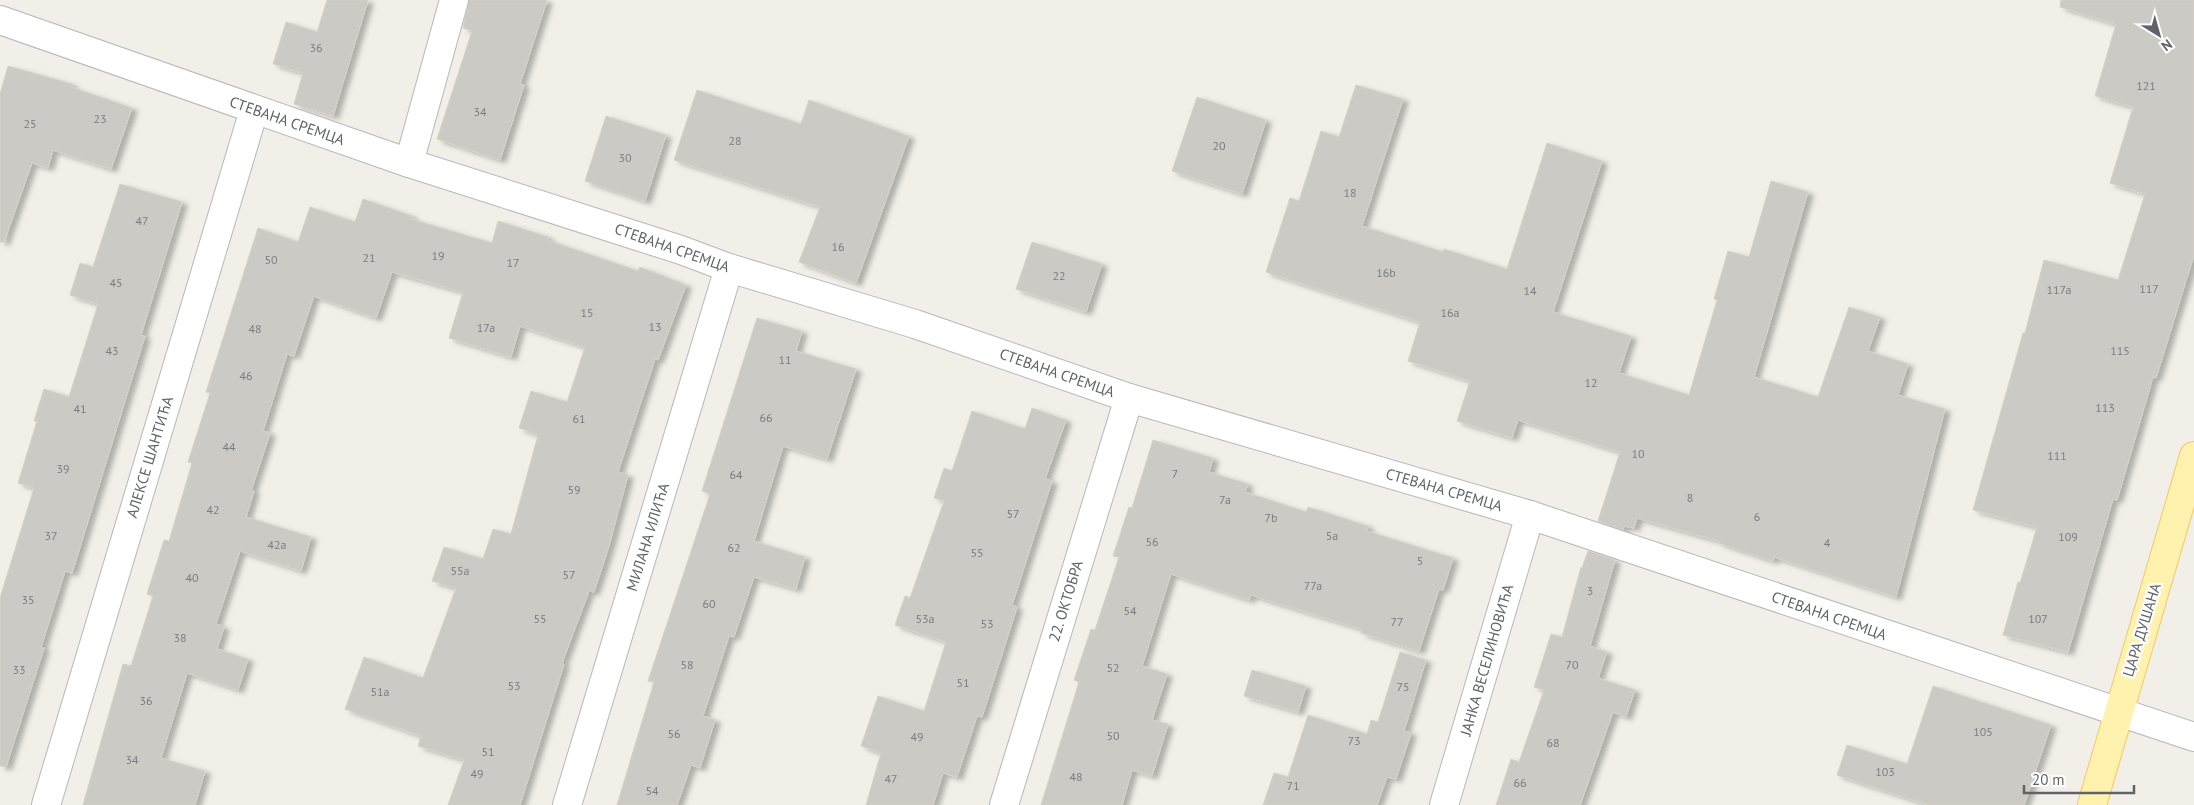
<svg xmlns="http://www.w3.org/2000/svg" width="2194" height="805" font-family="'PT Sans',sans-serif">
  <defs>
    <filter id="shadow"><feDropShadow dx="5.5" dy="3" stdDeviation="2.5" flood-color="#0004"/></filter>
  </defs>
  <rect width="100%" height="100%" fill="#f1efe8"/>
  <g fill="#cccac5" stroke="#d6d1c6" filter="url(#shadow)">
    <polygon points="327,0 368,0 333,116 294,104 303,73 273,64 286,22 317,32"/>
    <polygon points="469,0 547,0 520,84 524,85 500,160 437,139 472,31 463,28"/>
    <polygon points="2061,0 2194,0 2194,255 2156,378 2153,377 2117,500 2113,499 2068,652 2003,635 2018,582 2020,583 2037,527 1973,510 2023,333 2025,333 2044,260 2118,280 2145,194 2110,183 2133,107 2095,96 2116,24 2060,7"/>
    <polygon points="8,66 72,84 71,87 132,108 111,169 53,150 48,168 32,163 4,242 0,242 0,94"/>
    <polygon points="1356,85 1403,99 1362,226 1443,252 1444,249 1507,269 1547,143 1602,161 1553,312 1631,336 1619,373 1689,395 1717,300 1714,299 1728,251 1749,257 1771,181 1808,192 1754,377 1818,397 1849,307 1880,317 1868,351 1908,364 1898,395 1945,409 1896,597 1774,557 1773,561 1719,543 1719,541 1637,518 1634,528 1624,526 1623,530 1598,521 1620,452 1518,420 1512,438 1457,421 1470,381 1408,361 1420,322 1266,272 1290,198 1299,201 1321,131 1339,137"/>
    <polygon points="697,90 801,124 809,100 909,136 856,283 799,262 820,207 674,160"/>
    <polygon points="1197,97 1266,120 1242,194 1172,171"/>
    <polygon points="606,116 666,135 645,201 585,181"/>
    <polygon points="120,184 182,202 141,335 145,336 72,573 65,571 41,647 44,648 6,767 0,766 0,598 34,488 18,483 37,421 34,421 44,389 69,397 98,304 70,295 80,263 93,267"/>
    <polygon points="363,199 412,216 411,219 492,243 498,221 548,237 547,240 638,271 640,267 686,285 658,360 655,359 618,472 628,475 609,546 594,592 589,591 562,663 564,664 520,805 448,805 464,760 418,746 421,736 345,709 364,657 423,678 456,588 432,581 444,547 483,559 493,529 511,534 538,435 519,428 531,391 567,402 585,347 520,326 511,357 449,338 463,292 392,272 376,318 314,296 294,356 287,354 263,431 270,433 251,491 254,491 246,517 311,537 301,571 240,551 216,624 224,627 217,649 248,659 238,690 187,673 161,758 205,771 195,805 83,805 123,664 131,666 153,596 147,594 164,540 169,541 192,463 188,462 210,393 206,392 258,228 298,242 310,207 355,222"/>
    <polygon points="1032,242 1102,264 1086,312 1016,289"/>
    <polygon points="757,318 802,331 796,351 856,369 827,459 783,446 754,541 805,557 796,589 754,577 734,637 729,636 703,716 715,720 700,768 691,765 677,805 617,805 654,682 648,681 710,494 702,491"/>
    <polygon points="1032,408 1066,420 1045,479 1052,481 1012,605 1017,607 982,717 977,716 957,777 943,773 933,805 866,805 881,753 861,746 878,696 924,711 946,642 895,625 905,596 910,598 944,501 934,498 944,468 952,471 972,411 1025,429"/>
    <polygon points="1153,440 1213,458 1209,472 1248,484 1245,492 1306,512 1308,507 1368,526 1367,531 1453,558 1443,590 1439,589 1419,651 1361,633 1362,629 1251,595 1249,600 1171,574 1142,666 1167,674 1152,720 1168,724 1152,776 1132,770 1122,805 1041,805 1079,682 1074,680 1091,629 1095,630 1119,557 1113,556 1129,507 1132,508"/>
    <polygon points="1588,551 1615,560 1590,646 1607,652 1598,678 1635,690 1626,717 1613,712 1580,805 1496,805 1511,759 1519,762 1544,690 1534,687 1551,634 1562,637 1581,567 1582,568"/>
    <polygon points="1400,652 1426,660 1404,731 1411,733 1396,779 1387,777 1377,805 1263,805 1274,773 1288,777 1308,715 1367,734 1371,720 1378,722"/>
    <polygon points="1252,670 1306,686 1298,712 1244,696"/>
    <polygon points="1933,686 2051,725 2024,805 1929,805 1837,775 1847,745 1907,764"/>
  </g>
  <g fill="none" stroke-linecap="round" stroke-linejoin="round">
    <defs>
      <g id="minor">
        <polyline points="0,20 409,163 681,250 729,268 915,324 1129,398 1530,515 2194,737"/>
        <polyline points="409,163 454,0"/>
        <polyline points="46,805 254,110"/>
        <polyline points="567,805 729,268"/>
        <polyline points="1004,805 1129,398"/>
        <polyline points="1444,805 1530,515"/>
      </g>
      <polyline id="major" points="2092,805 2194,456"/>
    </defs>
    <use href="#minor" stroke="#b5b8bc" stroke-width="30"/>
    <use href="#major" stroke="#f2c960" stroke-width="30"/>
    <use href="#minor" stroke="#fff" stroke-width="28"/>
    <use href="#major" stroke="#fff2af" stroke-width="28"/>
  </g>
  <g text-anchor="middle" stroke-width="4.5" stroke-linejoin="round" paint-order="stroke">
    <g font-size="12" fill="#7a7d7f">
      <text x="316" y="52">36</text>
      <text x="2146" y="90">121</text>
      <text x="480" y="116">34</text>
      <text x="100" y="123">23</text>
      <text x="30" y="128">25</text>
      <text x="735" y="145">28</text>
      <text x="1219" y="150">20</text>
      <text x="625" y="162">30</text>
      <text x="1350" y="197">18</text>
      <text x="142" y="225">47</text>
      <text x="838" y="251">16</text>
      <text x="438" y="260">19</text>
      <text x="369" y="262">21</text>
      <text x="271" y="264">50</text>
      <text x="513" y="267">17</text>
      <text x="1386" y="277">16b</text>
      <text x="1059" y="280">22</text>
      <text x="116" y="287">45</text>
      <text x="2149" y="293">117</text>
      <text x="2059" y="294">117a</text>
      <text x="1530" y="295">14</text>
      <text x="587" y="317">15</text>
      <text x="1450" y="317">16a</text>
      <text x="655" y="331">13</text>
      <text x="486" y="332">17a</text>
      <text x="255" y="333">48</text>
      <text x="112" y="355">43</text>
      <text x="2120" y="355">115</text>
      <text x="785" y="364">11</text>
      <text x="246" y="380">46</text>
      <text x="1591" y="387">12</text>
      <text x="2105" y="412">113</text>
      <text x="80" y="413">41</text>
      <text x="766" y="422">66</text>
      <text x="579" y="423">61</text>
      <text x="229" y="451">44</text>
      <text x="1638" y="458">10</text>
      <text x="2057" y="460">111</text>
      <text x="63" y="473">39</text>
      <text x="1175" y="478">7</text>
      <text x="736" y="479">64</text>
      <text x="574" y="494">59</text>
      <text x="1690" y="502">8</text>
      <text x="1225" y="504">7a</text>
      <text x="213" y="514">42</text>
      <text x="1013" y="518">57</text>
      <text x="1757" y="521">6</text>
      <text x="1271" y="522">7b</text>
      <text x="51" y="540">37</text>
      <text x="1332" y="540">5a</text>
      <text x="2068" y="541">109</text>
      <text x="1152" y="546">56</text>
      <text x="1827" y="547">4</text>
      <text x="277" y="549">42a</text>
      <text x="734" y="552">62</text>
      <text x="977" y="557">55</text>
      <text x="1420" y="565">5</text>
      <text x="460" y="575">55a</text>
      <text x="569" y="579">57</text>
      <text x="192" y="582">40</text>
      <text x="1313" y="590">77a</text>
      <text x="1590" y="595">3</text>
      <text x="28" y="604">35</text>
      <text x="709" y="608">60</text>
      <text x="1130" y="615">54</text>
      <text x="540" y="623">55</text>
      <text x="925" y="623">53a</text>
      <text x="2038" y="623">107</text>
      <text x="1397" y="626">77</text>
      <text x="987" y="628">53</text>
      <text x="180" y="642">38</text>
      <text x="687" y="669">58</text>
      <text x="1572" y="669">70</text>
      <text x="1113" y="672">52</text>
      <text x="19" y="674">33</text>
      <text x="963" y="687">51</text>
      <text x="514" y="690">53</text>
      <text x="1403" y="691">75</text>
      <text x="380" y="696">51a</text>
      <text x="146" y="705">36</text>
      <text x="1983" y="736">105</text>
      <text x="674" y="738">56</text>
      <text x="1113" y="740">50</text>
      <text x="917" y="741">49</text>
      <text x="1354" y="745">73</text>
      <text x="1553" y="747">68</text>
      <text x="488" y="756">51</text>
      <text x="132" y="764">34</text>
      <text x="1885" y="776">103</text>
      <text x="477" y="778">49</text>
      <text x="1076" y="781">48</text>
      <text x="891" y="783">47</text>
      <text x="1520" y="787">66</text>
      <text x="1293" y="790">71</text>
      <text x="652" y="795">54</text>
    </g>
    <g font-size="15" fill="#5f6368" stroke="#fff">
      <text transform="translate(287 121) rotate(19)" y="5">СТЕВАНА СРЕМЦА</text>
      <text transform="translate(672 248) rotate(19)" y="5">СТЕВАНА СРЕМЦА</text>
      <text transform="translate(1057 373) rotate(19)" y="5">СТЕВАНА СРЕМЦА</text>
      <text transform="translate(150 457) rotate(-73)" y="5">АЛЕКСЕ ШАНТИЋА</text>
      <text transform="translate(1444 490) rotate(16)" y="5">СТЕВАНА СРЕМЦА</text>
      <text transform="translate(648 537) rotate(-73)" y="5">МИЛАНА ИЛИЋА</text>
      <text transform="translate(1066 601) rotate(-73)" y="5">22. ОКТОБРА</text>
      <text transform="translate(1829 616) rotate(19)" y="5">СТЕВАНА СРЕМЦА</text>
      <text transform="translate(2142 630) rotate(-73)" y="5">ЦАРА ДУШАНА</text>
      <text transform="translate(1487 660) rotate(-74)" y="5">ЈАНКА ВЕСЕЛИНОВИЋА</text>
    </g>
  </g>
  <g transform="translate(2159 35) rotate(143)" stroke="#ffffff" stroke-width="4" paint-order="stroke">
  <path d="M0-4L9 19L0 12L-9 19Z" fill="#5f6368"/>
  <text y="-8" font-size="14" font-weight="bold" text-anchor="middle" fill="#5f6368">N</text>
  </g>
  <path d="M2024 785v8h110v-8" fill="none" stroke="#5f6368" stroke-width="2.5"/>
  <text x="2032" y="785" font-size="15" fill="#5f6368" stroke="#ffffff" stroke-width="4" paint-order="stroke">20 m</text>
</svg>
